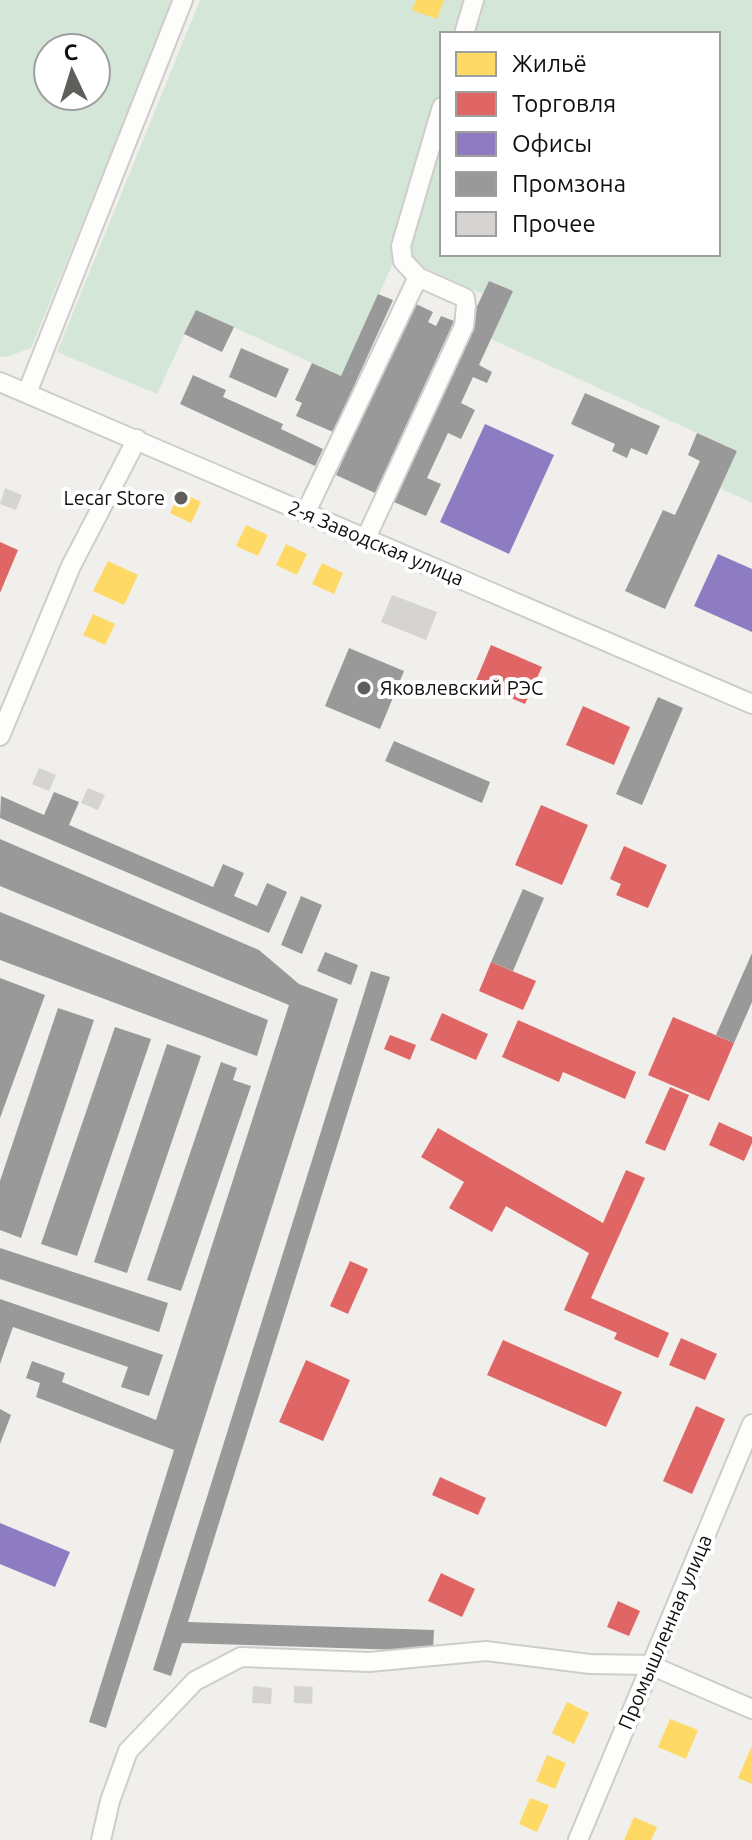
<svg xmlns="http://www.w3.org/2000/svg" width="752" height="1840" font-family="Ubuntu,sans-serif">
  <rect width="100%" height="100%" fill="#f0efeb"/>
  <g fill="#d3e6d7" fill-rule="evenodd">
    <path d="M0 0H174L31 348 9 356 0 357ZM48 48H96V96H48Z"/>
    <path d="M200 0H752V503L720 488 737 451 491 339 512 291 489 281 483 294 397 255 341 376 196 310 157 394 57 352ZM442 34H718V254H442Z"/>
  </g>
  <g fill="#ffd966">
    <polygon points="416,0 444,0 437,19 412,10"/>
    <polygon points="180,492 201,502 191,523 170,513"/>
    <polygon points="246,525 268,535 258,556 236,546"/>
    <polygon points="286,544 307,554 297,575 276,565"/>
    <polygon points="108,561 138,575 124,605 93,591"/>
    <polygon points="322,563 343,573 334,594 312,584"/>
    <polygon points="93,614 115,624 105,645 83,635"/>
    <polygon points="567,1702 589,1713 574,1744 552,1733"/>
    <polygon points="670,1719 698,1730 686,1759 658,1747"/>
    <polygon points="752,1746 752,1784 738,1778"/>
    <polygon points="547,1755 566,1763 555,1789 536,1781"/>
    <polygon points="530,1798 549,1805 537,1832 519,1824"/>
    <polygon points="634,1817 657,1827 651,1840 624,1840"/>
  </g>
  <g fill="#e06666">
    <polygon points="0,542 18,550 0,593"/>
    <polygon points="491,645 542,667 525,704 475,683"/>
    <polygon points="583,706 630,727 614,765 566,745"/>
    <polygon points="541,805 588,825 562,885 515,865"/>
    <polygon points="624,846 667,865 648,908 616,895 621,884 610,879"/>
    <polygon points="491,962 536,981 523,1010 479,991"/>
    <polygon points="442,1013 488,1034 476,1060 430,1040"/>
    <polygon points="673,1017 734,1043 709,1101 648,1075"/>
    <polygon points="518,1020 636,1072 625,1099 563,1072 559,1082 502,1057"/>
    <polygon points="390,1035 416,1045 410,1060 384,1049"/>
    <polygon points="670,1087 689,1095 665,1151 645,1143"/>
    <polygon points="719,1122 752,1137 752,1143 744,1161 709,1145"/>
    <polygon points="438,1128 603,1223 626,1170 645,1178 591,1298 669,1333 658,1358 614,1339 617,1333 564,1310 589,1253 506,1206 492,1232 449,1208 464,1182 421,1157"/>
    <polygon points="350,1261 368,1269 348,1314 330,1306"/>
    <polygon points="681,1338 717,1354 705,1380 669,1365"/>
    <polygon points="503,1340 622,1392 606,1427 487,1375"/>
    <polygon points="306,1360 350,1380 323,1441 279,1422"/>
    <polygon points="696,1406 725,1419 692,1494 663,1481"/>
    <polygon points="440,1477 486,1498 478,1515 432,1495"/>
    <polygon points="441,1573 475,1589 462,1617 428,1601"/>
    <polygon points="618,1601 640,1611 629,1636 607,1627"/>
  </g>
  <g fill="#8e7cc3">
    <polygon points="485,424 554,455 509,554 440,522"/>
    <polygon points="718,554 752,569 752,632 694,606"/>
    <polygon points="0,1523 70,1552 55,1587 0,1564"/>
  </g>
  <g fill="#999">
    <polygon points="489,281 513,291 479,365 492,372 487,383 473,377 461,403 475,410 461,439 448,433 427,478 441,484 426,516 394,502 473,329 471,328 476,316 473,315"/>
    <polygon points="378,294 393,300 333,432 296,416 302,403 295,400 312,363 341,376"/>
    <polygon points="414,303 433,312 428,322 436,326 441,316 454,321 375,493 336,475"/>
    <polygon points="196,310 234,327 222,352 184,334"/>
    <polygon points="241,348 289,369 276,398 229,377"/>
    <polygon points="193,375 226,390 223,397 283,424 281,429 323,449 315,466 180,404"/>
    <polygon points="585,393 660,426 647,455 631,448 627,458 612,451 615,444 571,424"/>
    <polygon points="697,433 737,451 665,609 625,591 663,510 675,515 700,461 688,455"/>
    <polygon points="349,648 404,671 380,729 325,706"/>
    <polygon points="658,697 683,708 642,805 616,794"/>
    <polygon points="394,741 490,782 482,803 385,761"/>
    <polygon points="54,792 79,802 69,825 213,887 223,864 244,873 234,896 257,906 267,883 287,892 269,933 0,818 1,796 44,815"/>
    <polygon points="0,839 259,950 299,984 338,999 106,1728 89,1722 174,1450 36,1397 40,1383 26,1378 32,1361 65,1373 62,1382 156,1420 289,1005 0,886"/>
    <polygon points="523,889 544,898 513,971 491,962"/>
    <polygon points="301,896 322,905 302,954 281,945"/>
    <polygon points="0,912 268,1020 257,1056 0,960"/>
    <polygon points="325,952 358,965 351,985 317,971"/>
    <polygon points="752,953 752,1002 734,1043 716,1035"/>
    <polygon points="371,971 390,977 188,1622 434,1630 433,1651 182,1643 171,1676 153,1670"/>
    <polygon points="0,978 45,995 0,1118"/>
    <polygon points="58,1008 94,1020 21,1238 0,1230 0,1181"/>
    <polygon points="115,1027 151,1039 77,1256 41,1244"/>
    <polygon points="167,1044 201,1056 127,1273 94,1262"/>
    <polygon points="221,1062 237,1068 233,1080 251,1086 181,1291 147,1280"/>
    <polygon points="0,1248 168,1303 159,1332 0,1279"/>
    <polygon points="0,1299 163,1355 149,1396 121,1387 128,1367 13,1327 0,1364"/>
    <polygon points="0,1409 11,1415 0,1444"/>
  </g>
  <g fill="#d5d4d3">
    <polygon points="5,488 22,495 16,510 0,504"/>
    <polygon points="392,595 437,612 426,640 381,622"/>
    <polygon points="39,768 56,775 49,791 32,784"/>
    <polygon points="88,788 105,795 98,810 81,803"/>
    <polygon points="253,1686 272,1688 271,1704 252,1703"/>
    <polygon points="294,1686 313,1687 312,1704 294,1703"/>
  </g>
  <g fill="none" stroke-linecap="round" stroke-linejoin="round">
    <defs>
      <g id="minor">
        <polyline points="464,34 474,0"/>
        <polyline points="0,382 752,704"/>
        <polyline points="27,393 183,0"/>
        <polyline points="306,512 418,277"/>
        <polyline points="366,538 464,326 466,306 465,298 418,277 403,261 401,246 442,107"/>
        <polyline points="0,736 71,566 137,439"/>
        <polyline points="101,1840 110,1801 128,1751 195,1681 241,1657 369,1662 486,1651 590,1664 650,1665 752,1709"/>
        <polyline points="578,1840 752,1424"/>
      </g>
    </defs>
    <use href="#minor" stroke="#cecdca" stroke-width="22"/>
    <use href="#minor" stroke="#fdfdfc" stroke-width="18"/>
  </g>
  <g fill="#5f5e5b" stroke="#fff" stroke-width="3">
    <circle cx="181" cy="498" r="8"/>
    <circle cx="364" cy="688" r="8"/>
  </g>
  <g text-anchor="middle" stroke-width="8" stroke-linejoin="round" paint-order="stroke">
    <g font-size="20" fill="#11100e" stroke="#fff" text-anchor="end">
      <text x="165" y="505">Lecar Store</text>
      <text x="380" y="695" text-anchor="start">Яковлевский РЭС</text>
    </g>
    <g font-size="20" fill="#11100e" stroke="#fff">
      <text transform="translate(376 543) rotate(23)" y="7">2-я Заводская улица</text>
      <text transform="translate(665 1632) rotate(-67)" y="7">Промышленная улица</text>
    </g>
  </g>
  <rect x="440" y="32" width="280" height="224" fill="#ffffff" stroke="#a09f9f" stroke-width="2"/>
  <rect x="456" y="52" width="40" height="24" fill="#ffd966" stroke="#a09f9f" stroke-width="2"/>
  <text x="512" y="72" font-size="24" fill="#11100e">Жильё</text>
  <rect x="456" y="92" width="40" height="24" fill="#e06666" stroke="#a09f9f" stroke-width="2"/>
  <text x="512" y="112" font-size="24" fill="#11100e">Торговля</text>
  <rect x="456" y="132" width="40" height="24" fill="#8e7cc3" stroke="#a09f9f" stroke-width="2"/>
  <text x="512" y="152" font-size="24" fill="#11100e">Офисы</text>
  <rect x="456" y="172" width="40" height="24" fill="#999999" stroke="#a09f9f" stroke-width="2"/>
  <text x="512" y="192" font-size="24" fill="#11100e">Промзона</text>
  <rect x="456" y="212" width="40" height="24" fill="#d5d4d3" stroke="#a09f9f" stroke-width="2"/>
  <text x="512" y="232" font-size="24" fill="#11100e">Прочее</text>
  <g transform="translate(72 72) rotate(356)"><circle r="38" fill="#ffffff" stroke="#a09f9f" stroke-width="2"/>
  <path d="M0-6L14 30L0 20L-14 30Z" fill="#5f5e5b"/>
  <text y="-12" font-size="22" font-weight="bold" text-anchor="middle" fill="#11100e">С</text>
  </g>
</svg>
